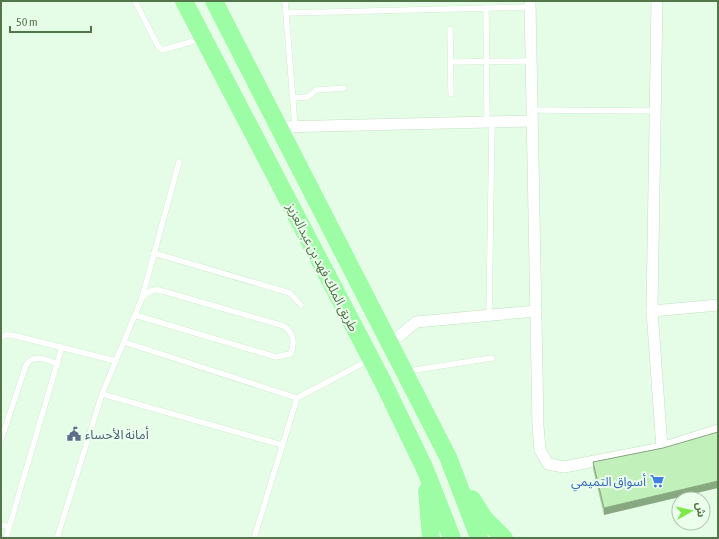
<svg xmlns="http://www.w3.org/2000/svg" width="719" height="539" font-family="'Asap Condensed','Noto Sans Arabic',sans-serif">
  <rect width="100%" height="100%" fill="#e5fde7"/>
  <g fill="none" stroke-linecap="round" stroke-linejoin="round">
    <defs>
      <g id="service">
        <polyline points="135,1 158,46 162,50 201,39"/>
        <polyline points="285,1 295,126"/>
        <polyline points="486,8 487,122"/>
        <polyline points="286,13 530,7"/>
        <polyline points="450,29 451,94"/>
        <polyline points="451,62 531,61"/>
        <polyline points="293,98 308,97 316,90 344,88"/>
        <polyline points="532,110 656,111"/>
        <polyline points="154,253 290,293 301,305"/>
        <polyline points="142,298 179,162"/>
        <polyline points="489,315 492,122"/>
        <polyline points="1,337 6,335 12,335 116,361"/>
        <polyline points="124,342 297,398"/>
        <polyline points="408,371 492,358"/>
        <polyline points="102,394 282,445"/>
        <path d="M1 440 26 365C34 353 46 360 58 364"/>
        <polyline points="1,525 9,527"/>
        <polyline points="6,538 62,347"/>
        <path d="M57 538 102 394 142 298C147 293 151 289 159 290L284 326C293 332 296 344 290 354L276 357 135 315"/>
        <polyline points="254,538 297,398 369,360"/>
      </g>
      <g id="minor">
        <polyline points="530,1 538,426 540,450 548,464 564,467 662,448"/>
        <polyline points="657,1 652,311 662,448 718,430"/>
        <polyline points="279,127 532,121"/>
        <polyline points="652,311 718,305"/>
        <polyline points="391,343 416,322 536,311"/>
      </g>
      <g id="primary">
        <polyline points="184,1 382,380 425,469 452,538"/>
        <polyline points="214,1 448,457 479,538"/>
        <polyline points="427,491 431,538"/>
        <polyline points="472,499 484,518 504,538"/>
      </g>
    </defs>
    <use href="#service" stroke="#c2e2c0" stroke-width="6"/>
    <use href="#minor" stroke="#c2e2c0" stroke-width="12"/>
    <use href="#primary" stroke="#fff" stroke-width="19"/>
    <use href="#service" stroke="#fff" stroke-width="5.5"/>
    <use href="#minor" stroke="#fff" stroke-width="11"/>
    <use href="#primary" stroke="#9cfda5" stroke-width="18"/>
  </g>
  <polygon fill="#a7cea0" points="663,448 604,515 593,469 593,462"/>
  <polygon fill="#88a882" points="718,481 718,488 604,515 604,508"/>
  <polygon fill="#c2f0ba" stroke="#88a882" points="718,432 718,481 604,508 593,462 663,448"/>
  <defs>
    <symbol id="civic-bare" viewBox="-9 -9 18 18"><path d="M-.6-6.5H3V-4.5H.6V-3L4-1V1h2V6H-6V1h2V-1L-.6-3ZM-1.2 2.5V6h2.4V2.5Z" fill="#5c6f8a" stroke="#ecffed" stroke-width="2.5" paint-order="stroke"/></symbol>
    <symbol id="supermarket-bare" viewBox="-9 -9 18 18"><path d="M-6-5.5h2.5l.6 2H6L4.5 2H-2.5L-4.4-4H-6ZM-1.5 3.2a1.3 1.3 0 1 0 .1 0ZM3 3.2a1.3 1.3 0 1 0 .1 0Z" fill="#3f7fe0" stroke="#ecffed" stroke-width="2.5" paint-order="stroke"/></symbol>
  </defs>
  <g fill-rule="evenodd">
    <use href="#civic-bare" x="64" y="424" width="20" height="20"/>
    <use href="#supermarket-bare" x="647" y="471" width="20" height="20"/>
  </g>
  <g text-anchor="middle" stroke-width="4" stroke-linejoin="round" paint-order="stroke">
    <g font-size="13" fill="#527649" stroke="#ecffed">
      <text transform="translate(323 267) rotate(63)" y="5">طريق الملك فهد بن عبدالعزيز</text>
    </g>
    <g font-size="13" fill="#4e5e75" stroke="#ecffed" text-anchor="start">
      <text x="85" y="439">أمانة الأحساء</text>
    </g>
    <g font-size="13" fill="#366cbe" stroke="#ecffed" text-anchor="end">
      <text x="646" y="486">أسواق التميمي</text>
    </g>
  </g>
  <rect width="719" height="539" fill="none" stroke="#527649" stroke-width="4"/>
  <g transform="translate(691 511) rotate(82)"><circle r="19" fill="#ecffed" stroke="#aec8ab"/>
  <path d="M0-3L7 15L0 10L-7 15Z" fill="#7be947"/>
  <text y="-6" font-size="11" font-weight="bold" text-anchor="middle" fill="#527649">ش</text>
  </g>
  <path d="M10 26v6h81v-6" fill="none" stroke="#527649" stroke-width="2"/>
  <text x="16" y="26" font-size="12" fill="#527649" stroke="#ecffed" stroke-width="3" paint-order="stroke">50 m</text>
</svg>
